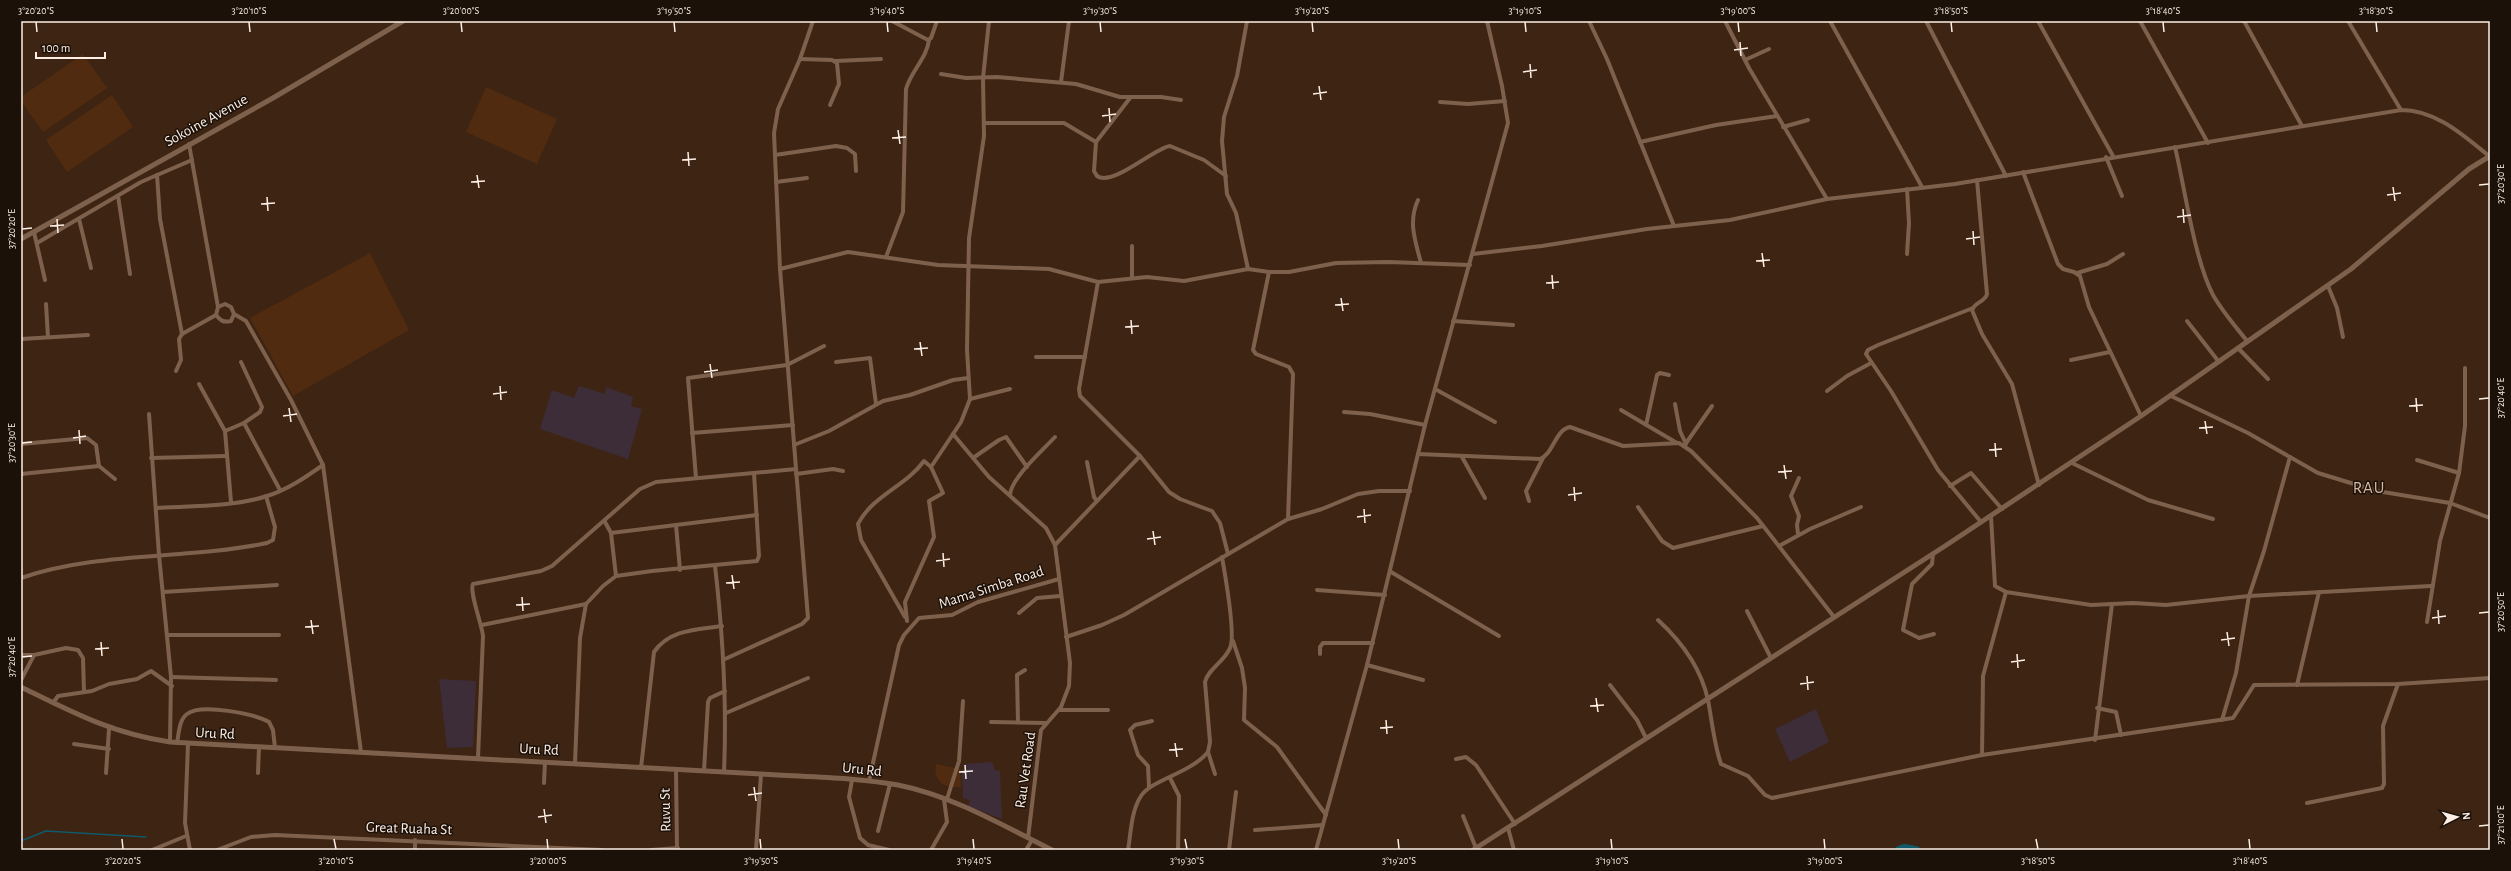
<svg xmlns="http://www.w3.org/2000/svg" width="2511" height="871" font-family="'Alegreya Sans',sans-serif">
  <rect width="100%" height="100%" fill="#3e2412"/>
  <g fill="#3c2d39">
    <polygon points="579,386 605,394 606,387 633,397 631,406 642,409 628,459 540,429 552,390 574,398"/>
    <polygon points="439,679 476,681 473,747 447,748"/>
    <polygon points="1816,709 1829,742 1790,762 1775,729"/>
    <polygon points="992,762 995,770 1000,771 1002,819 968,806 970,800 963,798 962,770 965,770 964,764"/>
  </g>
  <g fill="#512b0f">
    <polygon points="83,54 107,88 43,132 21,101 21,97"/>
    <polygon points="486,87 557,119 537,164 466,132"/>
    <polygon points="112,95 133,127 67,172 46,140"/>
    <polygon points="370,253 409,330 293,396 250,318"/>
    <path d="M936 764 960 769 961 787C944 789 933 781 936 764Z"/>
  </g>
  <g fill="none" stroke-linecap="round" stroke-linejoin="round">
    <polyline stroke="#10596a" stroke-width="1.5" points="21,841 46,831 146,837"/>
    <polyline stroke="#10596a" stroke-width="8" points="1899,850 1904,848 1916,850"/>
    <g stroke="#7e614d" stroke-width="4">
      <polyline points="892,21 928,40 931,38 937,21"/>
      <polyline points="1247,21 1237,76 1224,117 1222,141 1227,194 1236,213 1248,269"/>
      <polyline points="1589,21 1607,59 1674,226"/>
      <polyline points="1725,21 1749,68 1827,199"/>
      <polyline points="1830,21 1922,187"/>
      <polyline points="1926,21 2006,176"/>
      <polyline points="2038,21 2113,156"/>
      <polyline points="2140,21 2208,143"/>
      <polyline points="2244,21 2302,126"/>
      <polyline points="2348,21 2401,110"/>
      <polyline points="800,59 832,60 837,63 839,84 830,105"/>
      <polyline points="1745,60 1769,49"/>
      <polyline points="835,61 881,59"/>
      <polyline points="941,74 966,78 997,77 1076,84 1120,97 1161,97 1181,100"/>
      <polyline points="1061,82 1069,21"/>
      <path d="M1130 98 1096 142 1094 171 1097 176C1113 187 1154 148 1170 146L1204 160 1226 176"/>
      <polyline points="1440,102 1468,104 1505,101"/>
      <polyline points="984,123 1064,123 1096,142"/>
      <polyline points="1783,127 1808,120"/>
      <polyline points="1640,142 1716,125 1777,116"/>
      <polyline points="189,144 218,307"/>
      <path d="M2175 147C2185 189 2194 258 2213 295 2222 311 2236 327 2247 341"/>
      <polyline points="775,155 836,146 847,148 855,154 856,171"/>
      <polyline points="2106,157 2122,196"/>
      <polyline points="2023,172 2058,264 2063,269 2074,272 2080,276 2089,307 2141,416"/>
      <polyline points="157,175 160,219 182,334"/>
      <path d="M1977 180 1987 294C1985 302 1975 302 1972 310L1982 334 2012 384 2039 485"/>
      <polyline points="776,182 807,178"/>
      <polyline points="1907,189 1909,223 1907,254"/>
      <polyline points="118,196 130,274"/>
      <path d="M1418 200C1408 222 1415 240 1421 263"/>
      <polyline points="79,219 91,268"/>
      <polyline points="34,232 45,280"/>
      <polyline points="37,243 141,182 192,160"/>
      <polyline points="1132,246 1132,278"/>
      <path d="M1473 254 1542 246 1647 229 1730 220 1827 199 1955 184 2401 110C2436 110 2463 135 2489 156"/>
      <path d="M886 257 903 212 906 89C911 71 927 58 929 40"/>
      <polyline points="780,269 848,252 938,265 1049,269 1098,282 1147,277 1184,281 1248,269 1269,272 1289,272 1336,263 1389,262 1470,265"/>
      <polyline points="1269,272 1253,350 1256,354 1289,367 1293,374 1288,519"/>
      <polyline points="2077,273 2107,264 2123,254"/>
      <polyline points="1098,282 1079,389 1080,396 1140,456 1169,492 1180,499 1212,511 1220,523 1228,554"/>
      <polyline points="2328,286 2337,308 2343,337"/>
      <polyline points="46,304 48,337"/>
      <polyline points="1973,308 1878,345 1868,350 1866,354 1891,391 1938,470 1981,522"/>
      <path d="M234 314 231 321C223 323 220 320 216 315L218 307 225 304 231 307 234 314 246 321 291 400 323 465 361 752"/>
      <polyline points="1453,321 1513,325"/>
      <polyline points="2187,321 2219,362"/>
      <polyline points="21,339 88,335"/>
      <polyline points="2238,348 2268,379"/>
      <polyline points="1036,357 1085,357"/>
      <polyline points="2071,360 2110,352"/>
      <polyline points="241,362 262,407 260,412 244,423 280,490"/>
      <polyline points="836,362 870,358 876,404"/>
      <polyline points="176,371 181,360 179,339 182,334 216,315"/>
      <polyline points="199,384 225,431"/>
      <polyline points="1435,389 1495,422"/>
      <polyline points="1827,391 1847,376 1871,363"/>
      <polyline points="2171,396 2248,433 2318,473 2377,491 2450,503 2490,518"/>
      <polyline points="970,399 1010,389"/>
      <polyline points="1675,404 1680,431 1686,444"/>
      <polyline points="1621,410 1677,443"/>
      <polyline points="1344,412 1370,414 1425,425"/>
      <polyline points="149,414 159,555 171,677 170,742"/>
      <polyline points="1646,425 1657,375 1660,373 1669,375"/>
      <polyline points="692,433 793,425"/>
      <polyline points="953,434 989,477 1046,528 1055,545 1070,663 1069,686 1061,707 1041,730 1028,838"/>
      <polyline points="21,444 87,438 96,445 99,466"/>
      <polyline points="794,445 829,431 883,401 910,395 953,380 968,378"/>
      <polyline points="1684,446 1712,406"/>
      <path d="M1418 454 1540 459C1554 453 1555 430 1570 427L1623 446 1679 443 1691 451 1757 518 1834 617"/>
      <polyline points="1462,457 1485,498"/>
      <polyline points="151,458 226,456"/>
      <polyline points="973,458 999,440 1006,437 1027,467"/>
      <polyline points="2417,460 2459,473"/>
      <polyline points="1087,462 1094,497 1097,501"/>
      <polyline points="2072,463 2148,500 2213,519"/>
      <polyline points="99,466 115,479"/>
      <polyline points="21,474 99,466"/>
      <polyline points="796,474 833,469 843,471"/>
      <polyline points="696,478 688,378 787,365 824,346"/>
      <polyline points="1950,486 1971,473 2002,509"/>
      <path d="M1010 495C1011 478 1043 450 1055 437"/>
      <polyline points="1529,501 1526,491 1543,458"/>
      <polyline points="231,502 225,431 244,423"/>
      <polyline points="1638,507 1662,541 1673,548 1763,526"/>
      <path d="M156 508C190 506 234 507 267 496 287 490 306 477 323 465"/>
      <polyline points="1991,516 1995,586 2006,592 2091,605 2133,603 2166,605 2249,596 2431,586"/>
      <polyline points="605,522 611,533 616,576"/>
      <polyline points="676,525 680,570"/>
      <polyline points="611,533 757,515"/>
      <polyline points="1798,534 1797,525 1799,516 1791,496 1799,478"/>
      <polyline points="1055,545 1140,456"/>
      <polyline points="1779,546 1810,529 1861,507"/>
      <polyline points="1933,554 1932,564 1912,584 1903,630 1919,638 1934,634"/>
      <path d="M715 566C723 635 727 702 724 772"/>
      <polyline points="1391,572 1499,636"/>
      <path d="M21 578C100 551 186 560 267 543L273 540 275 527 266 496"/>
      <polyline points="1317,590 1385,595"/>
      <polyline points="163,592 277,585"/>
      <polyline points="1747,611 1771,658"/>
      <polyline points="1019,613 1037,598 1060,596"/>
      <path d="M905 617 861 540 858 524C872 496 906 486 924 461L931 467"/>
      <path d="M1658 620C1682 642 1701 668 1708 700 1712 721 1714 744 1721 764L1748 776 1765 795 1772 798 1982 755 2233 718 2254 685 2398 684 2490 678"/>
      <polyline points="907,621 905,602 934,537 929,501 943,493 931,467 961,422 970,399 967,350 969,238 984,136 983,78 989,21"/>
      <polyline points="2427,622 2440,541 2459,473 2465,426 2465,368"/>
      <polyline points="482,625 586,604"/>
      <polyline points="167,635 279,635"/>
      <polyline points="1066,637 1102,625 1124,615 1288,519 1322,509 1358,494 1379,491 1410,491"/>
      <polyline points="1233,641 1242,668 1245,688 1244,720 1277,747 1326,815"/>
      <polyline points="1320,654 1320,647 1323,643 1373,643"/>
      <polyline points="21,655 34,655"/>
      <polyline points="725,659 802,624 808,618 780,269 774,133 778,109 800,59 813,21"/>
      <polyline points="1367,665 1423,680"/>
      <polyline points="171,677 276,680"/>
      <polyline points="21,680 34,655 66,648 78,650 83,658 84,692"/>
      <polyline points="1610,685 1637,720 1646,738"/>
      <polyline points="2297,685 2319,592"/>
      <polyline points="53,703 58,696 92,691 109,684 137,679 151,671 172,686"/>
      <polyline points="2097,708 2116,712 2121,735"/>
      <polyline points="1059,710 1108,710"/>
      <polyline points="726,713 808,678"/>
      <polyline points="2222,720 2236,673 2249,596 2264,551 2290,457"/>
      <polyline points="991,722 1046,723"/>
      <polyline points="1018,722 1017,675 1025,670"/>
      <polyline points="2095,740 2112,604"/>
      <path d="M177 743C179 733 179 720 187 714 201 703 255 714 269 722L273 730 275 748"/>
      <polyline points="74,744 109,749"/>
      <polyline points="188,744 185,823 190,850"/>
      <polyline points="1208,752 1215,774"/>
      <polyline points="1982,755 1983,676 2006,592"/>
      <path d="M478 758 483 636C482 625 469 591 473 584L541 571 552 566 640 489 656 482 796 469"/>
      <polyline points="1456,759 1466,757 1476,765 1515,824"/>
      <polyline points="575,763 580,638 586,604 603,586 616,576 652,571 757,561 759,556 754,473"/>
      <path d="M641 768 654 652C670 629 697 630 722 626"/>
      <polyline points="676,769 677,850"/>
      <polyline points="704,771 708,702 710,698 725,691"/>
      <polyline points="106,773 109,729"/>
      <polyline points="258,773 259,747"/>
      <polyline points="1170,778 1179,796 1178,850"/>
      <polyline points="852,780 849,797 860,838 868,845 889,850"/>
      <polyline points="869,781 899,645 904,635 919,618 952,615 978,602 1059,579"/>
      <polyline points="544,783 545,762"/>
      <polyline points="1149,787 1148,766 1138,755 1130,730 1135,725 1152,721"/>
      <polyline points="947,799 959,761 963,701"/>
      <polyline points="2307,803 2382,788 2384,784 2383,726 2398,684"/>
      <polyline points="1463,816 1476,848"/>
      <polyline points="1508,828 1514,850"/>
      <polyline points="1255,830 1323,825"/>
      <polyline points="878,831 890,784"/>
      <polyline points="152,850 186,836"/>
      <polyline points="217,850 251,837 275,835 602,850"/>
      <polyline points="415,850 415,840"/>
      <polyline points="651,850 678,848"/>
      <polyline points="756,850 761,774"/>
      <polyline points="931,850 947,822 944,799"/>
      <polyline points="1026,850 1032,840"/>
      <path d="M1128 850C1131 833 1131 811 1141 796 1151 780 1191 773 1208 752L1210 742 1205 682C1208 669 1225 661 1230 648 1236 636 1225 574 1222 557"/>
      <polyline points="1229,850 1236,792"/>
      <polyline points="1316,850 1367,665 1425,425 1508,123 1502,86 1487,21"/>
    </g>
    <g stroke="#7e614d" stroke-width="5">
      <polyline points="21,239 273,98 403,21"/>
      <path d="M21 687C72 712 113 734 170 742L761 774C806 777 853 777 898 785 953 796 1002 825 1052 850"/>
      <polyline points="1473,850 1945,546 2141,416 2351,269 2469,169 2490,156"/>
    </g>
  </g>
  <path fill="none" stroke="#fdefe6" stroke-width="1.5" d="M36 22 37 32M249 22 250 32M461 22 462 32M674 22 675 32M887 22 888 32M1100 22 1101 32M1312 22 1313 32M1525 22 1526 32M1738 22 1739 32M1951 22 1952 32M2163 22 2164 32M2376 22 2377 32M1740 42 1741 56M1734 50 1748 48M1530 64 1531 78M1523 72 1537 70M1319 86 1321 100M1313 94 1327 92M1109 108 1110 122M1102 116 1116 114M898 130 900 144M892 138 906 137M688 152 689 166M682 160 696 159M477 175 479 188M471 182 485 181M2479 185 2489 184M2393 187 2395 201M2387 195 2401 193M267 197 268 211M261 204 275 203M2183 209 2184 223M2177 217 2191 215M57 219 58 233M50 226 64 225M22 229 32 228M1973 231 1974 245M1966 239 1980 237M1762 253 1764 267M1756 261 1770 260M1552 275 1553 289M1546 283 1559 282M1341 298 1343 311M1335 305 1349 304M1131 320 1132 334M1125 327 1139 326M920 342 922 356M914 349 928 348M710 364 712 378M704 372 718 370M500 386 501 400M493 394 507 392M2416 398 2417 412M2479 399 2489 398M2409 406 2423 405M289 408 291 422M283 416 297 414M2205 421 2207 434M2199 428 2213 427M79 430 80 444M73 438 86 436M22 443 32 442M1995 443 1996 457M1989 450 2002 449M1784 465 1786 479M1778 472 1792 471M1574 487 1575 501M1568 495 1582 493M1364 509 1365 523M1357 517 1371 515M1153 531 1155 545M1147 539 1161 537M943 553 944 567M936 561 950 559M732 575 734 589M726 583 740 582M522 597 523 611M516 605 530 604M2438 610 2439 624M2479 613 2489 612M2432 618 2446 616M311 620 313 634M305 627 319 626M2227 632 2229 646M2221 640 2235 638M101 642 102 656M95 649 109 648M2017 654 2018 668M22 657 32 656M2011 662 2025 660M1807 676 1808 690M1800 684 1814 682M1596 698 1598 712M1590 706 1604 705M1386 720 1387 734M1380 728 1393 727M1175 743 1177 757M1169 750 1183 749M965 765 966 779M959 772 973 771M754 787 756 801M748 795 762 793M544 809 546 823M538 817 552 815M2479 826 2489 825M122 839 123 849M334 839 336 849M547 839 548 849M760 839 761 849M973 839 974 849M1185 839 1187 849M1398 839 1399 849M1611 839 1612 849M1824 839 1825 849M2036 839 2038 849M2249 839 2250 849"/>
  <g text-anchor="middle" stroke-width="3" stroke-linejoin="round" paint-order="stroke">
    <g font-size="15" fill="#fdefe6" stroke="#1c1109">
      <text transform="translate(206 120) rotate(-29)" y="5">Sokoine Avenue</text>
      <text transform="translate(991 587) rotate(-18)" y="5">Mama Simba Road</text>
      <text transform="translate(215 733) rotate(3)" y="5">Uru Rd</text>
      <text transform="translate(539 749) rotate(3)" y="5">Uru Rd</text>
      <text transform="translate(862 769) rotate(6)" y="5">Uru Rd</text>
      <text transform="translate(1025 770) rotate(-82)" y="5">Rau Vet Road</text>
      <text transform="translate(665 810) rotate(-91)" y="5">Ruvu St</text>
      <text transform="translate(409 828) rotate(2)" y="5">Great Ruaha St</text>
    </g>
    <g font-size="17" letter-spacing="1" fill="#d8b6a1" stroke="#1c1109">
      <text x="2369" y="493">RAU</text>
    </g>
  </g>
  <rect width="2511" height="871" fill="none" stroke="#1c1109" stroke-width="44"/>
  <g transform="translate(2457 817) rotate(84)" stroke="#1c1109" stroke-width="3" paint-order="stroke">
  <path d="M0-3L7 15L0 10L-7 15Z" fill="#fdefe6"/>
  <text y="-6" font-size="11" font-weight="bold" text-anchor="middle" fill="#fdefe6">N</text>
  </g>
  <path d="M36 52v6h69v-6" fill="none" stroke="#fdefe6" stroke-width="2"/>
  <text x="42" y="52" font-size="12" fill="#fdefe6" stroke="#1c1109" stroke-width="3" paint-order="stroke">100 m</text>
  <rect x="22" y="22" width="2467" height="827" fill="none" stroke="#fdefe6" stroke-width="1.5"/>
  <g font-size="10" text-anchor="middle" fill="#fdefe6">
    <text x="36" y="14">3°20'20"S</text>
    <text x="249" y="14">3°20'10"S</text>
    <text x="461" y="14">3°20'00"S</text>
    <text x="674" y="14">3°19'50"S</text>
    <text x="887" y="14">3°19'40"S</text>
    <text x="1100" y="14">3°19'30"S</text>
    <text x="1312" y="14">3°19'20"S</text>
    <text x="1525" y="14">3°19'10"S</text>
    <text x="1738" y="14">3°19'00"S</text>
    <text x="1951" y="14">3°18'50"S</text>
    <text x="2163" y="14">3°18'40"S</text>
    <text x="2376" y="14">3°18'30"S</text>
    <text transform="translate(2500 184) rotate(-90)" y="4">37°20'30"E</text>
    <text transform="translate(11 229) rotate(-90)" y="4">37°20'20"E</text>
    <text transform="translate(2500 398) rotate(-90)" y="4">37°20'40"E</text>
    <text transform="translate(11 443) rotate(-90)" y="4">37°20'30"E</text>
    <text transform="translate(2500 612) rotate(-90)" y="4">37°20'50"E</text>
    <text transform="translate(11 657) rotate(-90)" y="4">37°20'40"E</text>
    <text transform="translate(2500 825) rotate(-90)" y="4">37°21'00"E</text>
    <text x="123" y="864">3°20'20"S</text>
    <text x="336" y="864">3°20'10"S</text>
    <text x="548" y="864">3°20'00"S</text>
    <text x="761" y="864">3°19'50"S</text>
    <text x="974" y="864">3°19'40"S</text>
    <text x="1187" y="864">3°19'30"S</text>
    <text x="1399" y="864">3°19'20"S</text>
    <text x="1612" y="864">3°19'10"S</text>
    <text x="1825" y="864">3°19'00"S</text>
    <text x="2038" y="864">3°18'50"S</text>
    <text x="2250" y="864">3°18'40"S</text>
  </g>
</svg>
